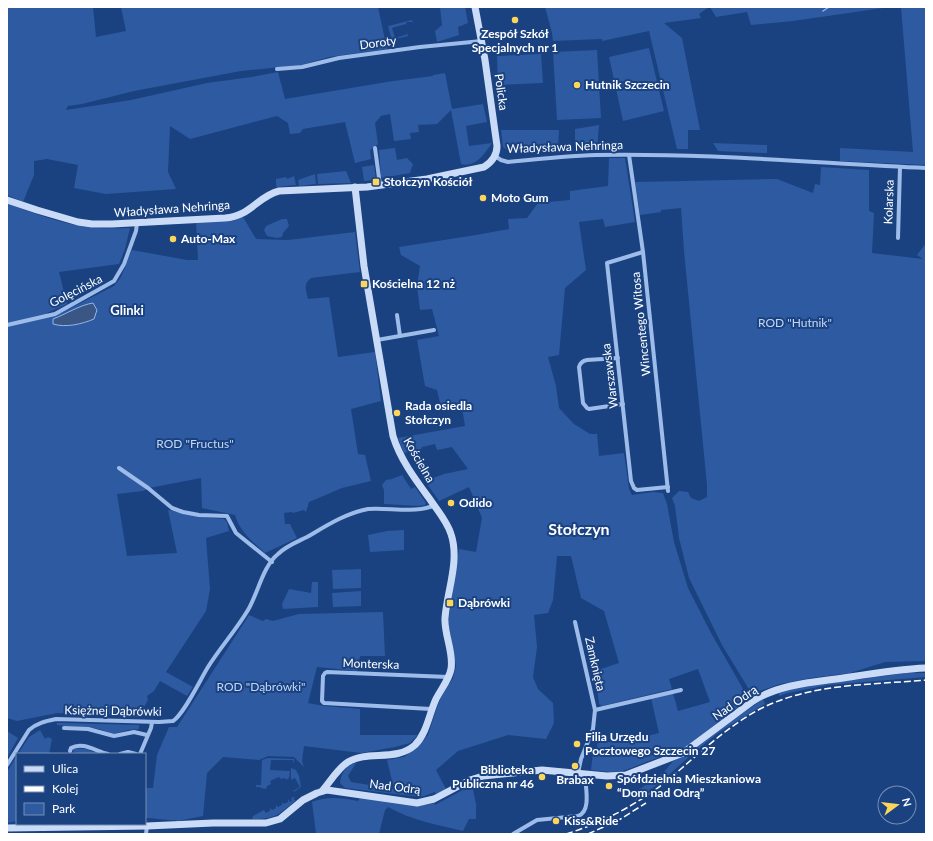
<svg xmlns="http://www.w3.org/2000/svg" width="933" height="841" font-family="Lato,sans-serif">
  <rect width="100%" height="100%" fill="#1a4281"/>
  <g fill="#2d5aa0">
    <path d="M7 7H93L96 37 126 31 121 7H378L387 49 329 57 301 65 241 71 134 91 82 104 68 106 66 110 131 100 207 83 252 77 278 72 285 99 393 81 433 76V75L445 73 452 109 483 104 487 122 466 126 469 146 492 143C485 153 476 168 461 164L451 110 437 124 418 125 419 132 410 133 411 139 394 141 390 114 381 116 375 123 378 144 370 150 371 159 355 163 345 122 303 129 300 133 290 134 288 123 277 116 190 139 170 126 168 172 176 189 106 194 74 188 78 165 47 159 34 161V175L23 202 7 195Z"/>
    <polygon points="440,7 465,7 468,23 458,27 459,35 437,42 435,31 442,25"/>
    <polygon points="545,7 709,7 699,14 701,18 664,23 682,38 700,130 688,130 688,149 677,149 649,31 602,41 602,39 553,41 552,33"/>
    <polygon points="710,7 890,7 793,21 751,25 747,12 716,17"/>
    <polygon points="901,7 926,7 926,165 840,161 840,148 913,152"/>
    <polygon points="412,20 413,22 406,22 407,29 406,24 392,28 395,38 408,34 407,30 408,36 392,40 388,26"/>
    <polygon points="649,48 664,111 623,121 609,57"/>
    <polygon points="597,50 601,118 557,120 553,52"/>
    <polygon points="541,54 543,83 498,85 497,56"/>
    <polygon points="599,125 597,149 575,149 575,129"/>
    <polygon points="501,130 559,130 558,151 511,153 503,147"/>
    <polygon points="713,143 767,145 767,153 763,153 718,151"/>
    <polygon points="395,148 397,160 407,158 413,164 410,173 382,178 381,176 379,150"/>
    <path d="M609 158H625L635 222 605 227 603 219 579 222 586 270 565 288 559 355 548 357 556 386 559 408 574 424 590 434H597L599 456 624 453 629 489 632 495 652 492 663 493 667 504 674 542 688 588 711 633 746 694 744 702 688 746 623 771 610 772 591 770 593 753H596L598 741 620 743 659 733 651 698 673 693 678 711 710 702 698 669 669 679 672 689 602 706 599 704 595 671 619 663 604 611 581 598 571 556H557L553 600 548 613 534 615 537 647 533 677 538 689 553 703 554 723 546 739 508 735 458 751 436 770 446 789 436 794 435 792 421 797 345 788 340 783C341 774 346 764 356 763L348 776 351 782 394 789 387 760 404 757 419 745 424 740 428 735 436 710 441 697 453 678 456 666 449 628V616L459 549 476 552 482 518 469 487 439 501 425 481 444 474 468 469 452 447 437 450 435 444 422 447 421 449 404 453 398 438 465 426 462 408 442 411 437 390 425 386 417 340 439 336 432 309 420 310 417 286 420 266 401 255 399 247 476 235 509 229 508 219 527 218 538 203 570 200V191L608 186Z"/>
    <polygon points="374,165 376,180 364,181 362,167"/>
    <polygon points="821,167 869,170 869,211 874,213 872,253 923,259 917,255 926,243 926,661 885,662 850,673 811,678 780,684 754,693 750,691 722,645 689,578 679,538 675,506 672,498 679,491 688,492 691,498 699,501 707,497 707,485 684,251 681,208 661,210 661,212 640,215 635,182 777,179 813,193 815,184 820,185"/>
    <polygon points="346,171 351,183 318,184 317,174"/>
    <polygon points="315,174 316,184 299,186 298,180"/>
    <polygon points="294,176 296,185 277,187 276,185 276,179 286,177 287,179"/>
    <path d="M7 203C33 213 59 223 87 227 101 229 116 228 130 228L125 249 119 264 59 272 67 304 47 313 49 317 61 313 114 286 121 277 132 250 187 260H198L196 222 232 221 243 217 256 239 288 240 355 232 360 272 311 278C303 284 306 290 308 299L329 297 338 357 375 352 381 401 351 409 358 454 365 455 371 481 342 488 309 502 306 512 304 510 293 513 292 512 284 513 285 524H290L297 538 265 553C253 542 240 532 235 515L202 508 201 478 149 488 143 491 117 494 127 556 177 553 168 510 203 517 224 519 227 522 229 531 206 538 210 589 206 611 166 672 193 687 187 696 160 681 154 691 147 696 148 700 138 717H127L126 715 57 713 17 721 7 718Z"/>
    <polygon points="282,219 287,219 289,226 283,233 282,237 277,238 267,236 264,230 266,226"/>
    <polygon points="402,475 411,489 415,487 426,503 425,505 419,506 384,504 384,490 382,485 386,480 392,479"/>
    <polygon points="404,530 404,550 370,552 368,535 387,531"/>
    <polygon points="361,569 361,588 333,589 332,570"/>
    <polygon points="312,582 318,582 318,607 283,609 282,604 289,589 311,593"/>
    <polygon points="361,591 361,606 333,607 332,593"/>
    <path d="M383 612 385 656H360L357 671 317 667 308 703 324 706 360 709V735H418L410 743 395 747 361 753 304 746 302 761 304 767 294 757 268 756 259 760 223 757 207 773 203 816 177 821 176 820C166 821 156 818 145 818V788H153L157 755 169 727H177L249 615 263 621 266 619 273 621 299 614Z"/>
    <polygon points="906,673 926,673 926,677 828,685 788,693 779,696 779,692 799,687"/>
    <polygon points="763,699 765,704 718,733 691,755 661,782 636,800 633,794 665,771 673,761 689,753 717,731"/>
    <polygon points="57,723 62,723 139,725 139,729 128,730 113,734 99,729 57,725"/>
    <polygon points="40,730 45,739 48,737 52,739 49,754 18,754 29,737"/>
    <polygon points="7,731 18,738 7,758"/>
    <polygon points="73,748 85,749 98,753 77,754 73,751"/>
    <polygon points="17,755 17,821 7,823 7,772"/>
    <polygon points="268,758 294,759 294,764 293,760 271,760 270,770 290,771 289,778 286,780 285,778 281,779 279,777 270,781 271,784 267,786 266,789 261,788 260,787 256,787 256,785 261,785 262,760"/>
    <polygon points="291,768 296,770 299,776 301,787 294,792 293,791 300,787 295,778 291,780"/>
    <path d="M472 785 476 804V819H469L463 831C438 825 411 820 388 807L385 810 379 834H316L312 802C329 796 340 798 358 801L360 798C384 800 410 810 434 803L435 805Z"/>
    <path d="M294 797 295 798 293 799 295 800V801C278 815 276 819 252 819L253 816 264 810 266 813 270 811V808L272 810 276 808V805L278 807 282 805V802L284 804 288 802V799L290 802 292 801 291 798Z"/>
  </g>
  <path fill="#395685" stroke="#91b7ed" d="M93 303 97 310 94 319C82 324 66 328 53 324V319C66 314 80 305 93 303Z"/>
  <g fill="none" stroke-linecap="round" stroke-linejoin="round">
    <polyline stroke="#91b7ed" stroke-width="1.5" points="823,11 829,7"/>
    <g stroke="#9ebcea" stroke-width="4">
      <polyline points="277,69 302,67 339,58 420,47 482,41"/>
      <polyline points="375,148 380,185"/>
      <polyline points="629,155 643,252 668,491"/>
      <path d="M495 156 501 160 508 162C538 159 567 156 596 155 706 153 816 163 926 168"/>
      <polyline points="898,238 900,167"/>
      <polyline points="643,252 607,263 631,481 634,488 637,490 668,487"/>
      <polyline points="397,315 400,336"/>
      <polyline points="7,325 55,314 114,281 124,264 136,231 137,223"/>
      <polyline points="377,340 434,330"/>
      <path d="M618 358 587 360C582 361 580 363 579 367L583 403 587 408 589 409 623 404"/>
      <polyline points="119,468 148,488 172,508 183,512 199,515 227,516 236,533 272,562"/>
      <polyline points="575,622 595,710 593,729 581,759 578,773"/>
      <polyline points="431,709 324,703 322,701 323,676 325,673 327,672 448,677"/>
      <polyline points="595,710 681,690"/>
      <polyline points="64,728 88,729 114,736 134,732 147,735"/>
      <path d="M70 751 71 748C83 741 97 752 108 754"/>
      <polyline points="120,754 128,752 136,754"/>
      <polyline points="140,754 151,728 152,722"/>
      <path d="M7 765 29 730C37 723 46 721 56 719L159 722 173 721C184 714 200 680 208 667 220 648 236 630 248 610 258 593 263 566 278 554 286 546 297 542 307 537 326 526 346 513 368 509 385 507 421 514 434 505"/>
      <polyline points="146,834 147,826"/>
      <path d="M513 834 537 820 578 816C592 811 585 786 585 774"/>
    </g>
    <g stroke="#cadbf8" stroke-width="7">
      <path d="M7 200 37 210 78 222 92 224H112L225 218C251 216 258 196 279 191L367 187 427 179 484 167C492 162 497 155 497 146L485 60 475 7"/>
      <path d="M322 791C330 782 338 768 348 762 368 750 396 762 415 745 427 733 429 714 436 699 441 689 449 680 451 669 454 652 444 635 445 618 447 591 460 561 451 534 447 521 437 510 429 498 415 479 400 459 393 436L364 266 355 187"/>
      <path d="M7 828 147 826 213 823H266L280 819 303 800 317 793 327 790 417 803 434 799 470 780 483 776 542 770 607 776 626 775 683 753 753 701C781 683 818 682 850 677 875 673 900 669 926 668"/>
    </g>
    <g stroke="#fff" stroke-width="1.5" stroke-dasharray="7 3" stroke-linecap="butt">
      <path d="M566 834C602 823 634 806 663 784 695 758 725 727 762 708 813 683 871 685 926 680"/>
      <polyline points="588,834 619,820 646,803"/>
    </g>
  </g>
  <g fill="#fcd65a" stroke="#1a4281" stroke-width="1.5">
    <circle cx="515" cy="20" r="4"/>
    <circle cx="577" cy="85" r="4"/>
    <rect x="372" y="178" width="8" height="8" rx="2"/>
    <circle cx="483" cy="198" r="4"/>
    <circle cx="173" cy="239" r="4"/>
    <rect x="360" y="280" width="8" height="8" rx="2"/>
    <circle cx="397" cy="413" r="4"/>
    <circle cx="451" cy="503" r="4"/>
    <rect x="446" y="599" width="8" height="8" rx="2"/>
    <circle cx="577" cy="744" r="4"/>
    <circle cx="575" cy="766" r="4"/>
    <circle cx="542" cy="777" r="4"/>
    <circle cx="609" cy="786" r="4"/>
    <circle cx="556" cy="821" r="4"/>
  </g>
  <g text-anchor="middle" stroke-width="4" stroke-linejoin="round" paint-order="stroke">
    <g font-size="12" font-weight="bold" fill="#fff" stroke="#1a4281" text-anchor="start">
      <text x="515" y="38" text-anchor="middle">Zespół Szkół<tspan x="515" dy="14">Specjalnych nr 1</tspan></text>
      <text x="585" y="89">Hutnik Szczecin</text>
      <text x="384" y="186">Stołczyn Kościół</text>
      <text x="491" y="202">Moto Gum</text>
      <text x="181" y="243">Auto-Max</text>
      <text x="372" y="288">Kościelna 12 nż</text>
      <text x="405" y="410">Rada osiedla<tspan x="405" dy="14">Stołczyn</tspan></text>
      <text x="459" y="507">Odido</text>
      <text x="458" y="607">Dąbrówki</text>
      <text x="585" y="741">Filia Urzędu<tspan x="585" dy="14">Pocztowego Szczecin 27</tspan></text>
      <text x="534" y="774" text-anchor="end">Biblioteka<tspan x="534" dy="14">Publiczna nr 46</tspan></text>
      <text x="617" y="783">Spółdzielnia Mieszkaniowa<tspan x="617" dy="14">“Dom nad Odrą”</tspan></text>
      <text x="575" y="784" text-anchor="middle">Brabax</text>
      <text x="564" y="825">Kiss&amp;Ride</text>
    </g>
    <g font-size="12" fill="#fff" stroke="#1a4281">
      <text transform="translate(378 43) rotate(-8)" y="4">Doroty</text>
      <text transform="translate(501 92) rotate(82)" y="4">Policka</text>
      <text transform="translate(565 147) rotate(-2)" y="4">Władysława Nehringa</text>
      <text transform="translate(889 202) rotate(-88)" y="4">Kolarska</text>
      <text transform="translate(172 209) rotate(-4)" y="4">Władysława Nehringa</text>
      <text transform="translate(76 291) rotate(-27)" y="4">Golęcińska</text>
      <text transform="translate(641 324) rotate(-96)" y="4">Wincentego Witosa</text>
      <text transform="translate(610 376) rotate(-97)" y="4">Warszawska</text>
      <text transform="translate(419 460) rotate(60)" y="4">Kościelna</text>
      <text transform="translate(371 664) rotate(2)" y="4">Monterska</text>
      <text transform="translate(595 664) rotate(77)" y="4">Zamknięta</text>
      <text transform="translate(735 703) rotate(-35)" y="4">Nad Odrą</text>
      <text transform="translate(113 711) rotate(1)" y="4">Księżnej Dąbrówki</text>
      <text transform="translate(395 787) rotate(7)" y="4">Nad Odrą</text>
    </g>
    <g font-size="12" fill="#c3d8f8" stroke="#1a4281">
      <text x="795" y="327">ROD "Hutnik"</text>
      <text x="195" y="448">ROD "Fructus"</text>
      <text x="261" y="691">ROD "Dąbrówki"</text>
    </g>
    <g font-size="13" font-weight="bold" fill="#fff" stroke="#1a4281">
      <text x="127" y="315">Glinki</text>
    </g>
    <g font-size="16" font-weight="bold" fill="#fff" stroke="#1a4281">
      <text x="579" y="535">Stołczyn</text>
    </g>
  </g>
  <rect width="933" height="841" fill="none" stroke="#ffffff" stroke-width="16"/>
  <rect x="16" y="753" width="130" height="72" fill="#1a4281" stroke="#768eb3"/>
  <rect x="24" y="766" width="20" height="6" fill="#cadbf8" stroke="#768eb3"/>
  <text x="52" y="773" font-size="12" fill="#ffffff">Ulica</text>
  <rect x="24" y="786" width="20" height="6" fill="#ffffff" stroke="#768eb3"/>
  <text x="52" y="793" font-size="12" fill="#ffffff">Kolej</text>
  <rect x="24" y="803" width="20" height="12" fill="#2d5aa0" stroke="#768eb3"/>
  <text x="52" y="813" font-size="12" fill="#ffffff">Park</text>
  <g transform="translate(897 805) rotate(75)"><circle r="19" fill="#1a4281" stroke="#768eb3"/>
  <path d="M0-3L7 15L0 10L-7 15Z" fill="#fcd65a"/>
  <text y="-6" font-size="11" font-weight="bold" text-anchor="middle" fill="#ffffff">N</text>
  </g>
</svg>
